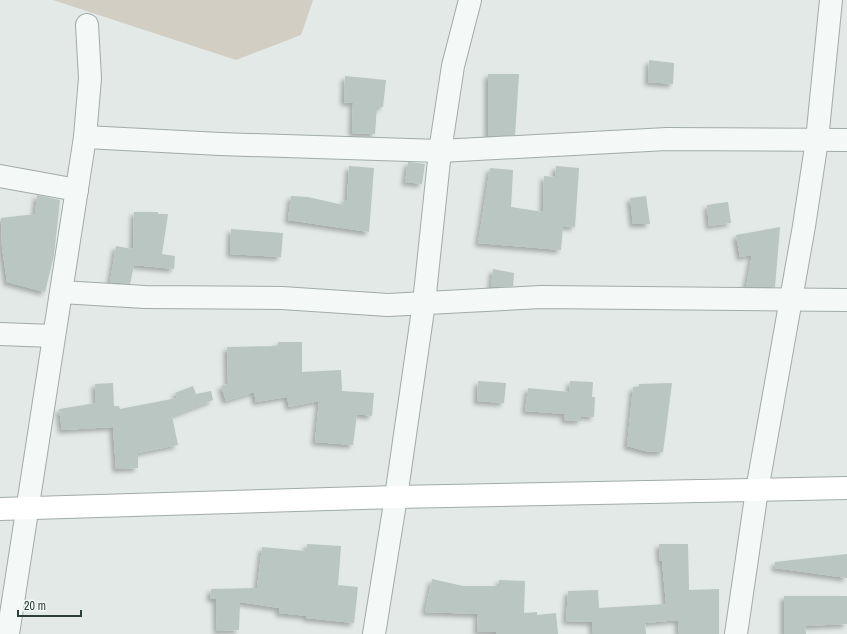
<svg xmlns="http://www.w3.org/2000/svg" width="847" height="634" font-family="'Archivo Narrow',sans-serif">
  <defs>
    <filter id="shadow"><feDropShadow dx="-3.5" dy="3.5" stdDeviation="2" flood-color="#0004"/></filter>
  </defs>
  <rect width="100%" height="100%" fill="#e2e9e6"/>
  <polygon fill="#d3cec4" points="53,0 313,0 301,35 236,60"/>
  <g fill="#b9c6c1" filter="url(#shadow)">
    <polygon points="649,60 674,63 673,84 648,82"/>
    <polygon points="488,74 519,74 515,135 488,136"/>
    <polygon points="345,76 386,80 383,107 377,107 375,134 352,133 353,103 344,102"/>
    <polygon points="408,162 425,164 422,184 405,182"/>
    <polygon points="349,166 374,168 369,232 288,220 291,196 308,197 343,205 344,200 347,200"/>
    <polygon points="556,166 579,168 575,227 563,226 561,250 478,243 490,168 513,170 511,207 543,212 544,176 555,177"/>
    <polygon points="37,195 60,200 54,255 45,292 7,282 2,247 1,218 35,214"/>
    <polygon points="646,196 650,224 633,224 630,198"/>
    <polygon points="728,202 731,223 709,226 707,205"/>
    <polygon points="134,212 158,212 158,214 168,214 162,254 175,256 174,269 134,265 130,284 110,282 116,246 133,249"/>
    <polygon points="780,227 775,287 746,287 752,255 740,257 736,235"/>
    <polygon points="231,229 283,233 281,257 230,254"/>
    <polygon points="493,269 514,273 513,286 491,287"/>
    <polygon points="278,342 302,342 302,372 341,370 342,391 374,393 372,416 357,414 353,445 315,442 319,401 289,407 287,397 256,402 254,392 226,401 221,386 228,384 227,347 278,346"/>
    <polygon points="478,381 506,383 504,403 477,401"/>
    <polygon points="570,381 593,382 592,397 595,397 594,417 581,416 581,421 564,420 565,414 525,411 528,388 569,392"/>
    <polygon points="113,383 114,406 119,406 120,409 177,398 175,393 193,386 196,394 211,391 213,400 172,416 178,445 138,453 138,468 116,469 113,427 62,430 59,409 96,403 95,384"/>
    <polygon points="672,383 663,452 649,452 627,446 633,387 639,387 639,384"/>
    <polygon points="307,544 341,546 338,585 358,587 354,623 306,618 307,616 279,613 279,608 240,602 239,630 217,631 216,599 210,598 211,589 257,588 262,547 306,551"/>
    <polygon points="659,544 688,544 689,590 719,589 719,634 679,634 678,620 645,623 646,634 593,634 592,622 566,621 568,591 598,590 599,608 666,604 662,561 660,561"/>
    <polygon points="847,554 847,578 775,568 775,562"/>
    <polygon points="432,579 463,586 499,586 499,580 525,581 524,613 537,612 537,615 556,613 558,634 496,634 496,632 477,631 478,614 425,612"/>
    <polygon points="784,596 847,596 847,624 805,626 806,634 784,634"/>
  </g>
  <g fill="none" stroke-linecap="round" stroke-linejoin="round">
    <defs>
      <g id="street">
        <polyline points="85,137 220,144 440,151 667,139 847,140"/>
        <polyline points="0,176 77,190"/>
        <polyline points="61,292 145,297 282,298 388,305 541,297 847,300"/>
        <polyline points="0,334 53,336"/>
        <polyline points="8,634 85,137 90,78 87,25"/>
        <polyline points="374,634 396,497 424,303 440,151 453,66 470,0"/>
        <polyline points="736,634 757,490 804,226 817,140 831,0"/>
      </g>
      <polyline id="secondary" points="0,509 396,497 847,488"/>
    </defs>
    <use href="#street" stroke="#a0aca7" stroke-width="24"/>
    <use href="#secondary" stroke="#a0aca7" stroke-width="24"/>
    <use href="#street" stroke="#f4f8f7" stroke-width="22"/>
    <use href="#secondary" stroke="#fff" stroke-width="22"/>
  </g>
  <path d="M18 610v6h63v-6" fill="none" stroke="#2b4038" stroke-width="2"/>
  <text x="24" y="610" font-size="12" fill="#2b4038" stroke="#f2f7f4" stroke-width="3" paint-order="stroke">20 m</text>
</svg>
